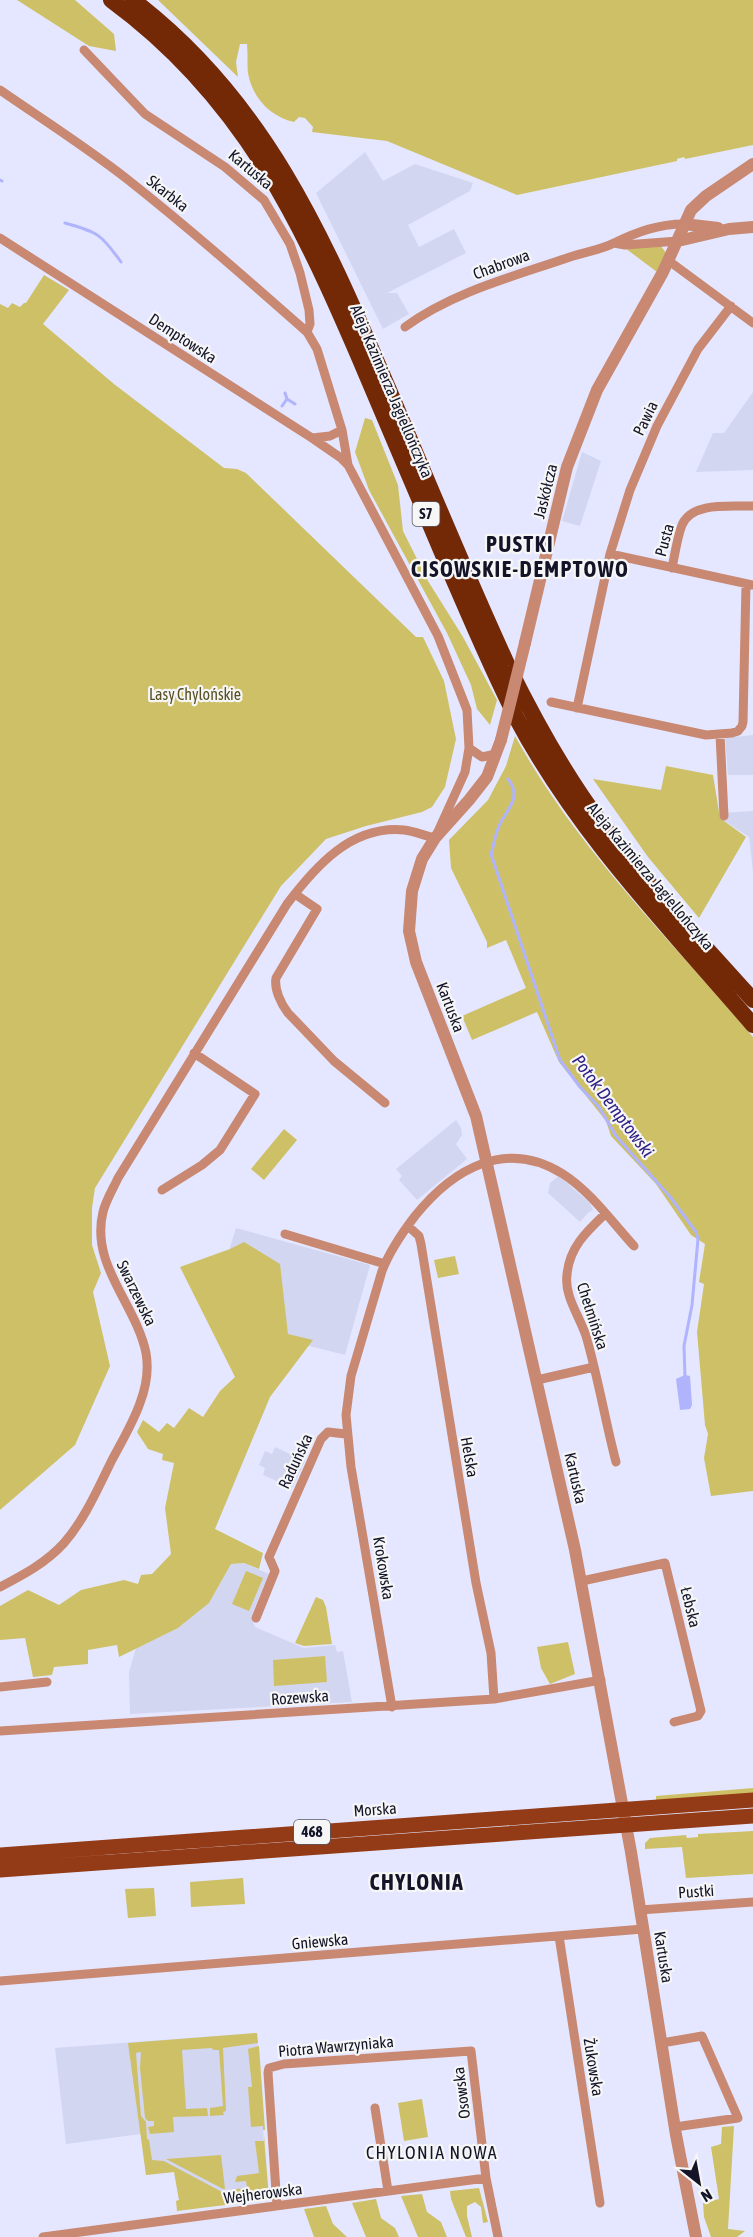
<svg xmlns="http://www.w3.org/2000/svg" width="753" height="2237" font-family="'Asap Condensed',sans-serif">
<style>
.built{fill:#d3d6f1}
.green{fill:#cec066}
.water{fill:#afb4fd}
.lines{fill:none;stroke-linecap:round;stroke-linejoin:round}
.stream{stroke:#afb4fd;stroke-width:3}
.minor{stroke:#c88872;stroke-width:9}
.tertiary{stroke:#c88872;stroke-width:12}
.primary{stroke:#933a16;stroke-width:15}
.motorway{stroke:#732806;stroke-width:16}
.tertiary-bridge{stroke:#c88872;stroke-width:12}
.labels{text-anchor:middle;stroke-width:4.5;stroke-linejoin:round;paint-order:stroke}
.shield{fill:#f6f6f6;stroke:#575866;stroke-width:1.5}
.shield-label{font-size:15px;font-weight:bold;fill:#131428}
.street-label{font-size:16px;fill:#131428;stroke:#f6f6f6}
.park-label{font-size:16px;fill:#575024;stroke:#f6f6f6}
.water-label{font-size:18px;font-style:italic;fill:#302187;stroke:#f6f6f6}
.neighbourhood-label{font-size:18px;letter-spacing:1.5px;fill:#131428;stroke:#f6f6f6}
.district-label{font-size:22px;font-weight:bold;letter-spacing:1.5px;fill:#131428;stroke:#f6f6f6}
</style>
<rect width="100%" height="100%" fill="#e4e7ff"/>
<path class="built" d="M 365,152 L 383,181 L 415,164 L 473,183 L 470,191 L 408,225 L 419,247 L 454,229 L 466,253 L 387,293 L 397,293 L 409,314 L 383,329 L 316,193 Z
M 753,392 L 753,470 L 696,472 L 713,433 L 724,433 Z
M 582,452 L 601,461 L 580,526 L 562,521 Z
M 753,735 L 753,775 L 728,775 L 725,738 Z
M 753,811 L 753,872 L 749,837 L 720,818 L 719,813 Z
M 456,1120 L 461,1128 L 462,1135 L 456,1144 L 467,1159 L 417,1200 L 399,1180 L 402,1176 L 396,1169 Z
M 559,1176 L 590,1203 L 593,1210 L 588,1213 L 580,1222 L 548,1193 L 550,1183 Z
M 236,1228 L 370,1265 L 345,1355 L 207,1320 Z
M 275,1447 L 305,1461 L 292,1488 L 263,1475 L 265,1468 L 259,1465 L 265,1451 L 272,1454 Z
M 244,1563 L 269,1574 L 251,1617 L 255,1627 L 304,1648 L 335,1645 L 337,1652 L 343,1651 L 352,1702 L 130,1714 L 129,1672 L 136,1648 L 178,1628 L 209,1603 L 231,1564 Z
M 257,2033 L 267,2192 L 180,2205 L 174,2172 L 146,2175 L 141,2134 L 66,2144 L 55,2048 Z"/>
<path class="green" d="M 17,0 L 75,0 L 114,34 L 116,51 L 89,46 Z
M 158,0 L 753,0 L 753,145 L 685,159 L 684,157 L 677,159 L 677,161 L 517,195 L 387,141 L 312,132 L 313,127 L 305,118 L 299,117 L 294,122 C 270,117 252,97 248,73 C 247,64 248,54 247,44 L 240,44 L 236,62 L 238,77 Z
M 661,246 L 666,253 L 657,272 L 625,248 Z
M 44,275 L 69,290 L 43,324 L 114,384 L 224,468 L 237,469 L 246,473 L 416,637 L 423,637 L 444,681 L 456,739 L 445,787 L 432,807 L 422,812 L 366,826 L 326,839 L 281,886 L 95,1188 L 92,1208 L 92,1245 L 101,1273 L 93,1292 L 110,1366 L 75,1445 L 0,1510 L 0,304 L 8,308 L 12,303 L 20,307 L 24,303 L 26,303 Z
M 365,418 L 372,420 L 398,485 L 403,531 L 428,581 L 463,637 L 497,700 L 490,725 L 477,709 L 471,685 L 447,633 L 369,490 L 355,452 Z
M 515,736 C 577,849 670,939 753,1037 L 753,1491 L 711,1496 L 704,1458 L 708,1434 L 705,1425 L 697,1332 L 704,1284 L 699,1282 L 705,1244 L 691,1235 L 656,1184 L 611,1136 L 606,1121 L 559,1062 L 537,1012 L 472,1040 L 462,1016 L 526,988 L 506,940 L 487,948 L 487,942 L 451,868 L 449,840 L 488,800 L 506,766 Z
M 666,766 L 713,775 L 720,818 L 746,837 L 699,918 L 648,857 L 593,779 L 661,790 Z
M 284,1129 L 297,1140 L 264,1180 L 251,1169 Z
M 244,1242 L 280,1264 L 288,1334 L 313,1340 L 270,1397 L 215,1529 L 263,1553 L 259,1569 L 244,1563 L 231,1564 L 209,1603 L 178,1628 L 119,1657 L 117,1645 L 88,1650 L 88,1664 L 54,1667 L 52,1675 L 33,1677 L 25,1638 L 0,1640 L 0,1606 L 28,1590 L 59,1605 L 81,1590 L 124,1580 L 138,1584 L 141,1575 L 152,1574 L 171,1554 L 165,1508 L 174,1463 L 162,1460 L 163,1454 L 148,1449 L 137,1432 L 143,1420 L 159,1432 L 167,1423 L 174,1428 L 189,1408 L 203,1417 L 220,1391 L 235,1377 L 180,1267 L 230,1249 Z
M 455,1256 L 459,1274 L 438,1278 L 434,1260 Z
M 246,1571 L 263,1578 L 249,1611 L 232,1604 Z
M 316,1597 L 323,1600 L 326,1607 L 332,1644 L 304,1646 L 295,1643 Z
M 568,1642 L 575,1674 L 550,1684 L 541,1668 L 537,1647 Z
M 325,1656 L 327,1682 L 274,1686 L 273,1660 Z
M 753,1788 L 753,1794 L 656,1802 L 656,1796 Z
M 753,1831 L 753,1874 L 686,1878 L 682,1847 L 645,1849 L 645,1843 L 650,1838 L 686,1835 L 687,1838 L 698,1837 L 698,1834 Z
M 243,1878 L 245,1904 L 191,1907 L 190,1882 Z
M 154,1888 L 156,1916 L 128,1918 L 125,1889 Z
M 257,2033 L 258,2043 L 223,2048 L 226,2111 L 223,2112 L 224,2115 L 210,2116 L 210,2108 L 223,2106 L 219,2050 L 213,2050 L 212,2048 L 182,2050 L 186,2109 L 207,2108 L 208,2116 L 173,2117 L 174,2132 L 150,2134 L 148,2127 L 154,2126 L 154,2121 L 148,2121 L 145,2118 L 140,2068 L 141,2052 L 136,2053 L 141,2116 L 146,2122 L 147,2139 L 149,2140 L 152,2160 L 164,2161 L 222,2192 L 225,2192 L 226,2198 L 228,2198 L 225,2205 L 177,2211 L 176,2201 L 179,2200 L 174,2172 L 146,2175 L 128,2043 Z
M 259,2046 L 265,2130 L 263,2130 L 263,2126 L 251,2127 L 248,2087 L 252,2087 L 248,2049 Z
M 422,2099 L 428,2137 L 404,2141 L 398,2103 Z
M 734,2126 L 728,2229 L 745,2231 L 737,2237 L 711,2237 L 704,2217 L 703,2203 L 719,2199 L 711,2147 L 721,2144 L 722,2127 Z
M 264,2136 L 269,2198 L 238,2203 L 235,2200 L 236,2189 L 247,2188 L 246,2181 L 235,2182 L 237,2176 L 259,2173 L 255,2141 L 264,2141 Z
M 221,2155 L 225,2189 L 223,2189 L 166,2159 Z
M 479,2188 L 488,2222 L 483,2223 L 481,2207 L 475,2202 L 467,2206 L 467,2216 L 472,2237 L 466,2237 L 451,2199 L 450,2191 Z
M 422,2194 L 427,2212 L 441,2222 L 447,2237 L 418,2237 L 401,2196 Z
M 376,2199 L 381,2218 L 395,2228 L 399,2237 L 366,2237 L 352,2203 Z
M 326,2206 L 333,2224 L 347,2237 L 314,2237 L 304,2209 Z"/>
<path class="water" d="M 685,1375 L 690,1376 L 692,1405 L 690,1409 L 680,1410 L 676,1379 Z"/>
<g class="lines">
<path class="stream" d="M 0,180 L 2,181
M 65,223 C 98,232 101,234 121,262
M 285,393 L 287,399 L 295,404
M 282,406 L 287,399
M 508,779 C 523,798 506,810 499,826 C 495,835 494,845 491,854 L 560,1060 L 580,1087 L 599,1107 L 616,1136 L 671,1198 L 696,1232 L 698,1239 L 692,1305 L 684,1346 L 685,1378"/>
<path class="minor" d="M 84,50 L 145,114 L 225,167 L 264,200 L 290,244 L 300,273 L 309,310 L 310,324 L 307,332
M 0,90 C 42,119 86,147 127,179 C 189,228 248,280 307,332 L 317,349 L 342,430 L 348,465 L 438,636 L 467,710 L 469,748 L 465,772 L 435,838 C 425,836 414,831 404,830 C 351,825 315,867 287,904 L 118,1178 C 113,1189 106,1200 103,1212 C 90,1265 136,1304 146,1353 C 149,1370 146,1387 140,1403 C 133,1423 122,1441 112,1460 C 98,1488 85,1519 64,1543 C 46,1563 23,1575 0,1587
M 0,238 L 312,438 L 341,458 L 348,465
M 614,243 L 625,245 L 678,241
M 669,261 L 753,323
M 405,327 C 452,292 515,276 570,257 C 584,252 601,250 614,243 C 637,232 658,224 684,224
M 312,438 L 330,436 L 342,430
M 610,554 L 753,585
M 672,568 C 675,554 677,538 682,525 C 692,501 732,507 753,506
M 551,702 L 706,735 L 732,733 L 738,731 L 742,726 L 743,722 L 746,584
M 577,708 L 610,554 L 630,490 L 657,426 L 698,349 L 731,306
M 720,735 L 724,816
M 469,748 L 482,757 L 496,754
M 295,894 L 317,909 L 276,978 C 274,989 281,1004 288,1013 L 334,1061 L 385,1103
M 162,1190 L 202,1165 L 220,1150 L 255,1094 L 194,1053
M 605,1214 C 586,1232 569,1248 567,1275 C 564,1296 580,1317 586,1336 C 598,1377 605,1420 616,1462
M 408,1226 L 419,1236 L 421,1244 L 476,1583 L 491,1653 L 494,1699
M 285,1234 L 385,1264
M 537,1380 L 594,1367
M 582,1581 L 665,1563 L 701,1711 L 698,1716 L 674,1722
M 256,1618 L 275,1571 L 269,1557 L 321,1439 L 328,1432 L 346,1434
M 0,1687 L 47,1682
M 392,1707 L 351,1467 L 346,1415 L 351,1376 L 382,1271 C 390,1250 402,1233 415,1216 C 453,1169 505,1138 563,1174 C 591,1192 612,1222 634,1246
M 0,1731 L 494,1699 L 601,1680
M 640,1910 L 753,1902
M 559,1936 L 600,2203
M 0,1981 L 643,1929
M 662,2043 L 702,2036 L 738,2118 L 675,2127
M 375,2108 L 388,2191
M 277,2206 L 268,2073 L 269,2068 L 284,2064 L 471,2051 L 486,2178 L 498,2237
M 43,2237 L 486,2178"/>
<path class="tertiary" d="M 684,224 L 718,228
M 678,241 L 729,229 L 753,227
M 525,643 L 567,467 L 597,390 L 663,272 L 691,210 L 706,196 L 753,164
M 501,740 L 487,777 L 469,800 L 435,838 L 422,859 L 412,891 L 409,931 L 416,962 L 476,1116 L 575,1550 L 631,1852 L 676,2135 L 696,2237"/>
<path class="primary" d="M 0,1855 L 753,1800
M 0,1870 L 753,1816"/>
<path class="motorway" d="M 111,0 C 246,99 303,226 367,376 C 393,438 420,500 446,562 C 469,615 491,668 517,719 C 578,834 669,927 753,1025
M 133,0 C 267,102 325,241 389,390 C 428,482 466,575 508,666 C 535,721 564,774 601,823 C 647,885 701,942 753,1000"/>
<path class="tertiary-bridge" d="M 501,740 L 525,643"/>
</g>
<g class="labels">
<g class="shield">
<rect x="412.5" y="502" width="27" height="24" rx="4.5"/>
<rect x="294" y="1820" width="36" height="24" rx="4.5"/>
</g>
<g class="shield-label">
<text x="426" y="519">S7</text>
<text x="312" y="1837">468</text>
</g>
<g class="street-label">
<text transform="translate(251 169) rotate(40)" y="6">Kartuska</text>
<text transform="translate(168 193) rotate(38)" y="6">Skarbka</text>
<text transform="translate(501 264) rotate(-20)" y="6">Chabrowa</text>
<text transform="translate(183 338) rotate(33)" y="6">Demptowska</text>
<text transform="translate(392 391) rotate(67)" y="6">Aleja Kazimierza Jagiellończyka</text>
<text transform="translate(645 418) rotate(-64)" y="6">Pawia</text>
<text transform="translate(545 491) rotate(-76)" y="6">Jaskółcza</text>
<text transform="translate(664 540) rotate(-75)" y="6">Pusta</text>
<text transform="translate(651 876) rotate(50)" y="6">Aleja Kazimierza Jagiellończyka</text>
<text transform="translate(451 1007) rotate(69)" y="6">Kartuska</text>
<text transform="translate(137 1293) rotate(64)" y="6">Swarzewska</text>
<text transform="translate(593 1316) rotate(72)" y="6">Chełmińska</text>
<text transform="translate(470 1457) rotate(80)" y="6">Helska</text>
<text transform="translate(295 1461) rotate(-65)" y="6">Raduńska</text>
<text transform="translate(576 1478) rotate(77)" y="6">Kartuska</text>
<text transform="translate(384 1568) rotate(81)" y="6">Krokowska</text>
<text transform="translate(691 1607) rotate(76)" y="6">Łebska</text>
<text transform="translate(300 1697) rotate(-4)" y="6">Rozewska</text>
<text transform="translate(375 1809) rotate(-4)" y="6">Morska</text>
<text transform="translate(696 1891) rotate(-4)" y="6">Pustki</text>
<text transform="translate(320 1941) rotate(-5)" y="6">Gniewska</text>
<text transform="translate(664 1957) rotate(81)" y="6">Kartuska</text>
<text transform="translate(336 2046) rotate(-5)" y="6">Piotra Wawrzyniaka</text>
<text transform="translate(594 2067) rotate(81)" y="6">Żukowska</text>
<text transform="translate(461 2093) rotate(-97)" y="6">Osowska</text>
<text transform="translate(263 2193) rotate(-7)" y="6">Wejherowska</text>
</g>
<g class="park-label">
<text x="195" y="700">Lasy Chylońskie</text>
</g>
<g class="water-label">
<text transform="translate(613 1106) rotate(53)" y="6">Potok Demptowski</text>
</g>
<g class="neighbourhood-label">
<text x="432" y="2159">CHYLONIA NOWA</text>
</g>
<g class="district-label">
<text x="520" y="552">PUSTKI<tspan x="520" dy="25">CISOWSKIE-DEMPTOWO</tspan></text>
<text x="417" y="1890">CHYLONIA</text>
</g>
</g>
<g transform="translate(699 2183) rotate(149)" stroke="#f6f6f6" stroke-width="4.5" paint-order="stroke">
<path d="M0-4.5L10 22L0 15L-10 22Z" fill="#131428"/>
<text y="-9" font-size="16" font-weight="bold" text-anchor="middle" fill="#131428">N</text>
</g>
</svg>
